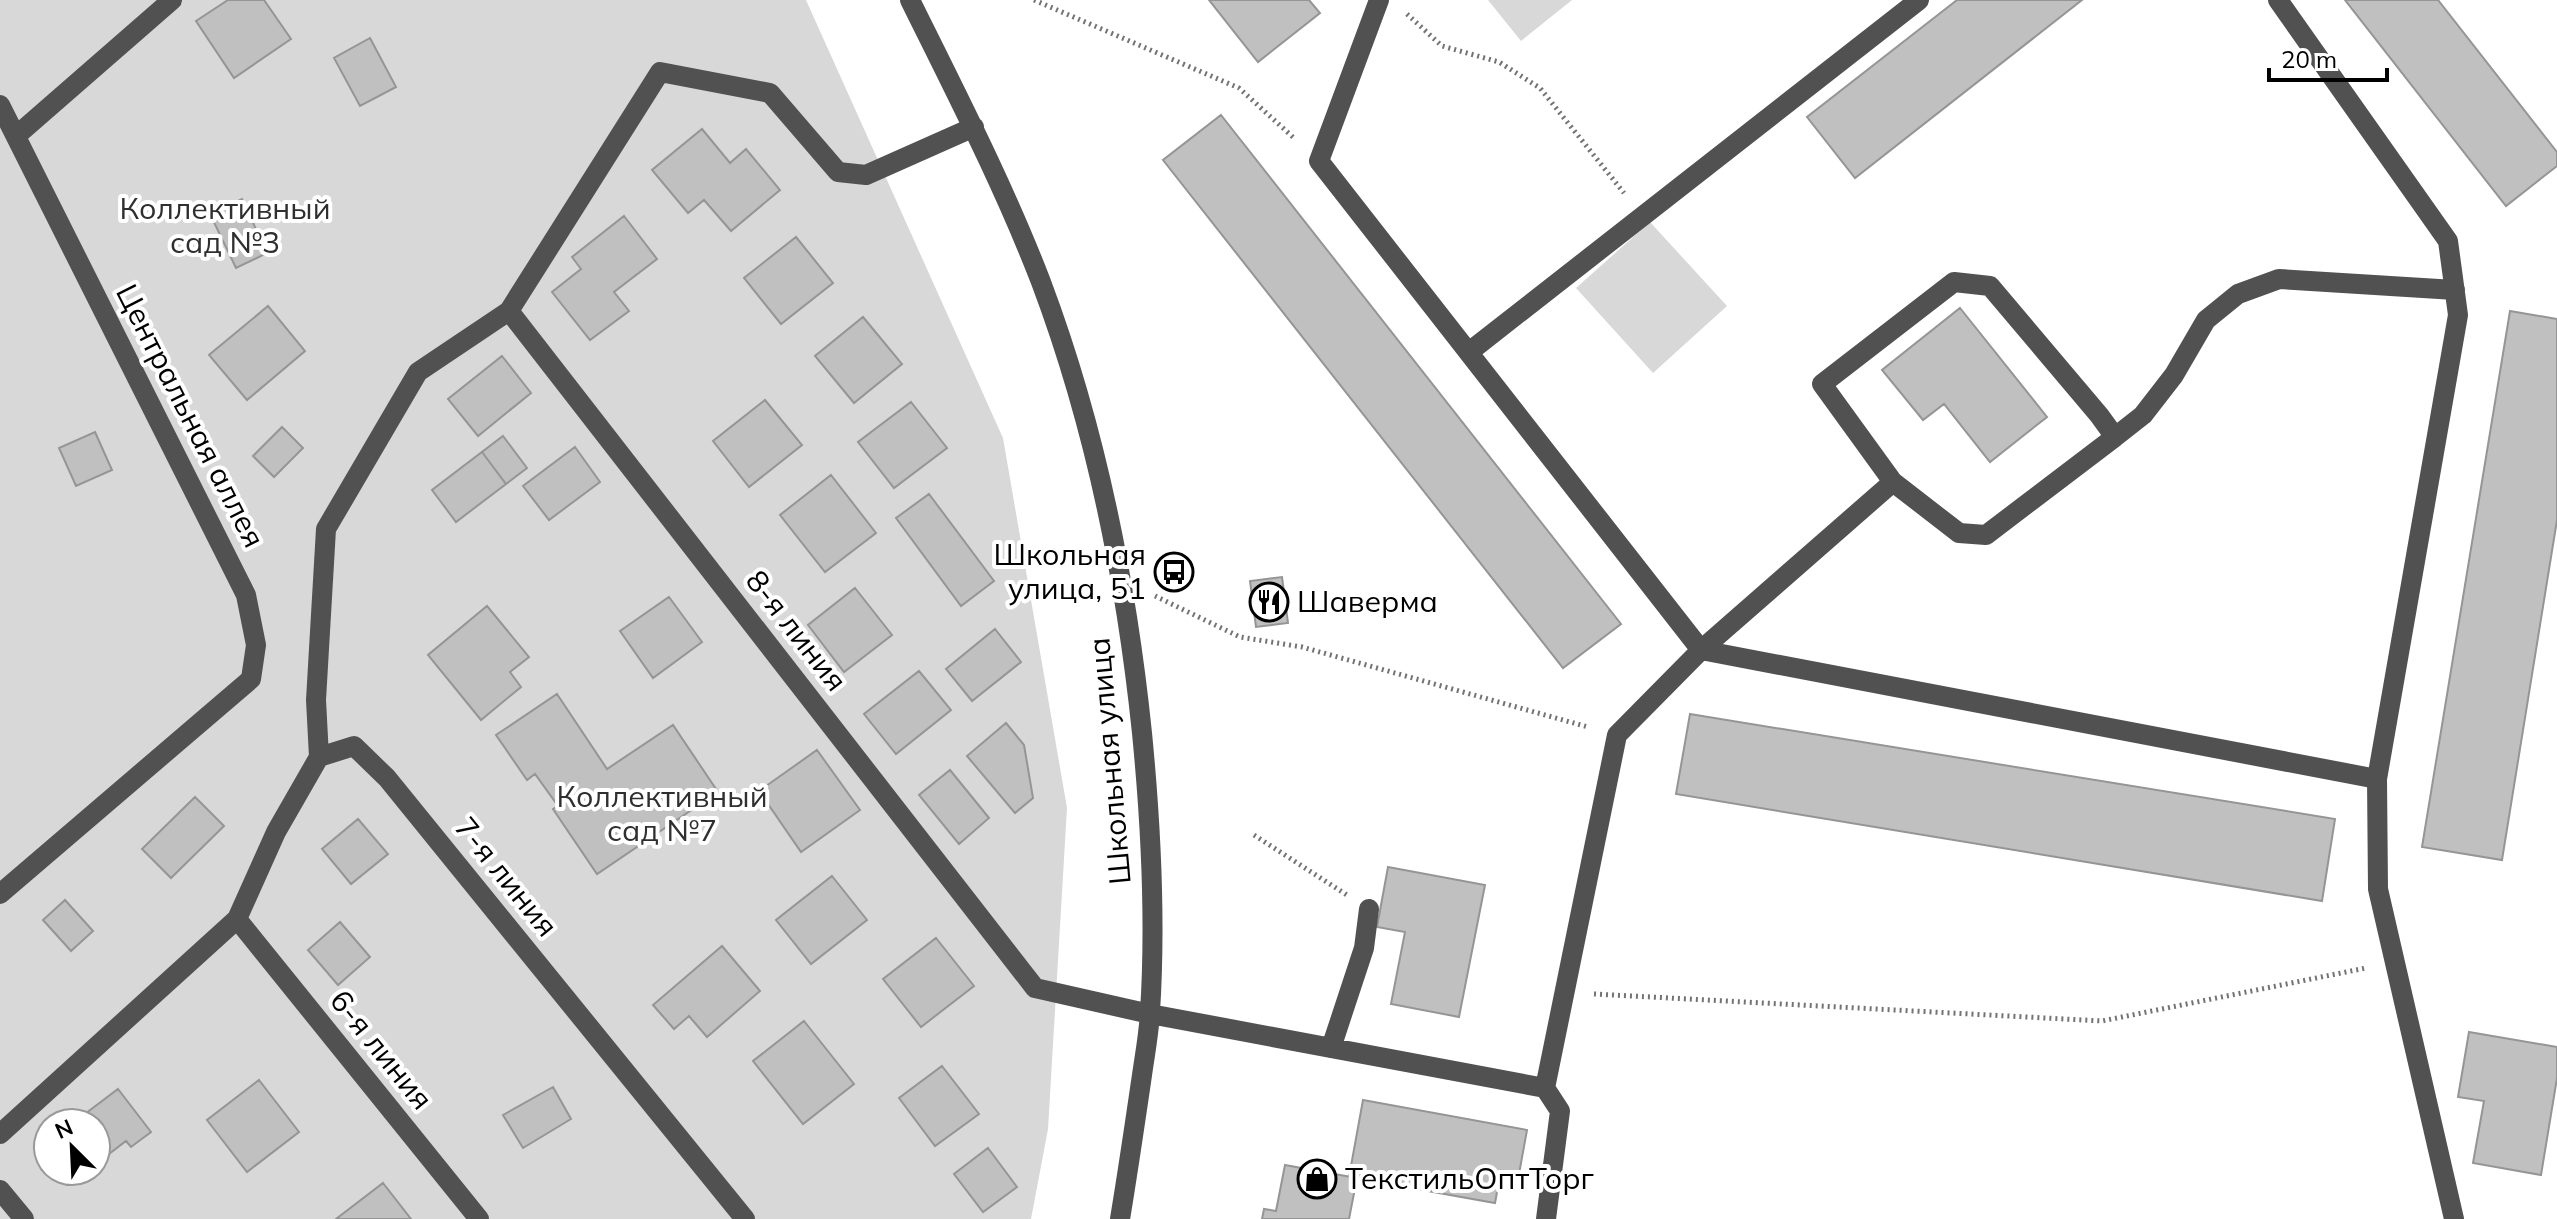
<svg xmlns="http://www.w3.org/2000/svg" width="2557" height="1219" font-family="Mulish,sans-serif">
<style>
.green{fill:#d8d8d8;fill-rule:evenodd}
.building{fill:#c0c0c0;stroke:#959595;stroke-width:2}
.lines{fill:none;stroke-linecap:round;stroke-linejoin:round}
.path{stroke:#737373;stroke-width:5;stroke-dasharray:2 4;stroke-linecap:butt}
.minor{stroke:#515151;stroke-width:20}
.labels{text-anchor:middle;stroke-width:8;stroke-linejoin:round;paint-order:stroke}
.park-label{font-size:30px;fill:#2f2f2f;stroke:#fff}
.street-label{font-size:30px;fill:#000;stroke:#fff}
.poi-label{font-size:30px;fill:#000;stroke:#fff;text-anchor:start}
</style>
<rect width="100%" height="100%" fill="#fff"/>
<path class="green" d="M 0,0 L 806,0 L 1003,438 L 1067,808 L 1048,1129 L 1031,1219 L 0,1219 ZM 48,1123 L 96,1123 L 96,1171 L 48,1171 Z
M 1488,0 L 1572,0 L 1521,41 Z
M 1650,222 L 1727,306 L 1653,373 L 1576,288 Z"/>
<path class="building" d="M 228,0 L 264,0 L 291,39 L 234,78 L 196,21 Z
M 1209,0 L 1309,0 L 1320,13 L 1258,62 Z
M 1957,0 L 2082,0 L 1855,178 L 1807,117 Z
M 2345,0 L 2438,0 L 2557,152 L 2557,166 L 2506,206 Z
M 370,38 L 396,87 L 360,106 L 334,58 Z
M 1221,115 L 1621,624 L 1563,668 L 1163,160 Z
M 702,129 L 730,163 L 746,149 L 780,190 L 731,231 L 704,200 L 688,213 L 652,170 Z
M 242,199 L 267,253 L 236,268 L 210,214 Z
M 624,216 L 657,259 L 614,292 L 629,311 L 590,340 L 552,292 L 581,269 L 572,257 Z
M 796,237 L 833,283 L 781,324 L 744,278 Z
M 268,306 L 305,351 L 247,400 L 209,355 Z
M 1960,308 L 2047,417 L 1990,462 L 1944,404 L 1923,420 L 1882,370 Z
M 2510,311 L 2557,319 L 2557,520 L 2502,860 L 2422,847 Z
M 863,317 L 902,364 L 854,403 L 815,356 Z
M 502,356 L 531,393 L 478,436 L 448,399 Z
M 765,400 L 802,445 L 749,487 L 713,441 Z
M 911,402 L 947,448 L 894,488 L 858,442 Z
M 282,427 L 303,448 L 274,477 L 253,456 Z
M 95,432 L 112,470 L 76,486 L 59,448 Z
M 503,436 L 527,468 L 506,484 L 482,452 Z
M 575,447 L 600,482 L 549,520 L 523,486 Z
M 482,452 L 506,484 L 456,522 L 432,490 Z
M 831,475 L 876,533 L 825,572 L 780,515 Z
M 929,494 L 994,581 L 961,606 L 896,518 Z
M 1282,577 L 1288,623 L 1256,627 L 1250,581 Z
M 855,588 L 892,635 L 844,672 L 808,625 Z
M 669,597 L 702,642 L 653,678 L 620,631 Z
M 487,606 L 529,657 L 510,672 L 521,687 L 481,720 L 428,655 Z
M 995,629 L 1021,662 L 972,701 L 946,669 Z
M 919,671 L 951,710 L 896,754 L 864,714 Z
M 557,694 L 607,769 L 673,725 L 718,792 L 597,874 L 553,809 L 558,806 L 535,774 L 527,780 L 496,735 Z
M 1690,714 L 2335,819 L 2322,901 L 1676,794 Z
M 1006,723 L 1024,745 L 1033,798 L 1015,813 L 967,756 Z
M 817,750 L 860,810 L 801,852 L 759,791 Z
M 950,770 L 989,818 L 959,844 L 919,795 Z
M 195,797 L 224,826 L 171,878 L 142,849 Z
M 358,819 L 388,854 L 351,884 L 322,849 Z
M 1388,867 L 1485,885 L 1459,1017 L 1391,1004 L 1405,932 L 1377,927 Z
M 832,876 L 867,920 L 811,964 L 776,920 Z
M 65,900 L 93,931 L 71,951 L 43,920 Z
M 340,922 L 370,957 L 338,985 L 308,950 Z
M 936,938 L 974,986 L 921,1027 L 883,979 Z
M 722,946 L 760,991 L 707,1037 L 689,1016 L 674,1029 L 653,1005 Z
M 804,1021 L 854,1084 L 803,1124 L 753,1061 Z
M 2469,1032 L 2557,1047 L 2557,1078 L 2541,1175 L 2473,1163 L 2484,1101 L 2458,1097 Z
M 942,1066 L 979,1114 L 935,1146 L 899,1098 Z
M 259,1080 L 299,1132 L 247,1172 L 207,1120 Z
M 553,1087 L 571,1119 L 523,1148 L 503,1115 Z
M 118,1089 L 151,1132 L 131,1147 L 126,1141 L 96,1164 L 96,1123 L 73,1123 Z
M 1363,1100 L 1527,1130 L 1519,1174 L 1501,1171 L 1495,1203 L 1349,1177 Z
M 988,1148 L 1017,1187 L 983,1212 L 954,1174 Z
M 1285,1165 L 1357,1178 L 1349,1219 L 1262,1219 L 1264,1209 L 1276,1211 Z
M 383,1183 L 411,1219 L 336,1219 Z"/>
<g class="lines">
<path class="path" d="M 1034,0 L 1239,88 L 1295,139
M 1407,14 L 1442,46 L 1499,62 L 1540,88 L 1624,193
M 1155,596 L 1240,637 L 1302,647 L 1588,727
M 1254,835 L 1347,895
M 1594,994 L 2102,1021 L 2366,968"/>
<path class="minor" d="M 910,0 C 956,93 1004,186 1041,282 C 1096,428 1126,578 1142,733 C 1151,825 1156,919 1150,1012 C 1149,1033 1145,1054 1142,1075 C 1135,1123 1128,1171 1120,1219
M 1379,0 L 1319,161 L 1701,650 L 1893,482 L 1822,384 L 1954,282 L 1990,286 L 2099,415 L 2115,437 L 1986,535 L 1959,533 L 1893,482
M 0,105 L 246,595 L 256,645 L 251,679 L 0,894
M 16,136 L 172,0
M 509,311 L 1035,988 L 1150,1014 L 1545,1088 L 1617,735 L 1701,650 L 2377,779 L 2458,315 L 2448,241 L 2278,0
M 1469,352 L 1919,0
M 2115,437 L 2143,415 L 2174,375 L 2206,320 L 2238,294 L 2279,279 L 2455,290
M 319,757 L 316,700 L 326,529 L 418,372 L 509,311 L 660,72 L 770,93 L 838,172 L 866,175 L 974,127
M 2377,779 L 2378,889 L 2454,1219
M 237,919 L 479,1219
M 1331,1048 L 1364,948 L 1369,909
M 1545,1088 L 1560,1111 L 1546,1219
M 0,1134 L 237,919 L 276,832 L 319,757 L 354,746 L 387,778 L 745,1219
M 0,1190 L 24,1219"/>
</g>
<defs>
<g id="bus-ring" transform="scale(2)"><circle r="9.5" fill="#fff" stroke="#000" stroke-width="1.5"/><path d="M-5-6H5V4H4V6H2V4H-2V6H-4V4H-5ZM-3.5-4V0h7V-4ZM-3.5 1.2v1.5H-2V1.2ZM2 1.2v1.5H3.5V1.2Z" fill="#000"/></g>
<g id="restaurant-ring" transform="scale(2)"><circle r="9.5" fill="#fff" stroke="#000" stroke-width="1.5"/><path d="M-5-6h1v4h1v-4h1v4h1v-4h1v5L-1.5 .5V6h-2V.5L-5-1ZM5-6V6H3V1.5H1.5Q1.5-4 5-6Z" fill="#000"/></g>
<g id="shop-ring" transform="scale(2)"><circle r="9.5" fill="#fff" stroke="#000" stroke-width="1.5"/><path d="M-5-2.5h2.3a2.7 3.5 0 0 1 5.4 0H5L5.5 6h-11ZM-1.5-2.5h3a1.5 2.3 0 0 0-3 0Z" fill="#000"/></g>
</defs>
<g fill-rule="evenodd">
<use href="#bus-ring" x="1174" y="572"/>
<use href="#restaurant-ring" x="1269" y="602"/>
<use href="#shop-ring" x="1317" y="1179"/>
</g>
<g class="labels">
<g class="park-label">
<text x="225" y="219">Коллективный<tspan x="225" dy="34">сад №3</tspan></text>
<text x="662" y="807">Коллективный<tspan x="662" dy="34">сад №7</tspan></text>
</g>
<g class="street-label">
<text transform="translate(190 416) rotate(63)" y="10">Центральная аллея</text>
<text transform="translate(796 631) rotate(52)" y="10">8-я линия</text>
<text transform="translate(1110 761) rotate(-95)" y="10">Школьная улица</text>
<text transform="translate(506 877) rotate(51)" y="10">7-я линия</text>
<text transform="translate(381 1050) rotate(51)" y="10">6-я линия</text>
</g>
<g class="poi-label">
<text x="1146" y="565" text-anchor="end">Школьная<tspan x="1146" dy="34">улица, 51</tspan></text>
<text x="1297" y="612">Шаверма</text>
<text x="1345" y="1189">ТекстильОптТорг</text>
</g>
</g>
<g transform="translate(72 1147) rotate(336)"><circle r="38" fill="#ffffff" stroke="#999999" stroke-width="2"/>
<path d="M0-6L14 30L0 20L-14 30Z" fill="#000000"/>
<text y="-12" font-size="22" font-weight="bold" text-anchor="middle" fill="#000000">N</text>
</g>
<path d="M2269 68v12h118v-12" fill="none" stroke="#000000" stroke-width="4"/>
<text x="2281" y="68" font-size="24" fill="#000000" stroke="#ffffff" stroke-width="6" paint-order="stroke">20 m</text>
</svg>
